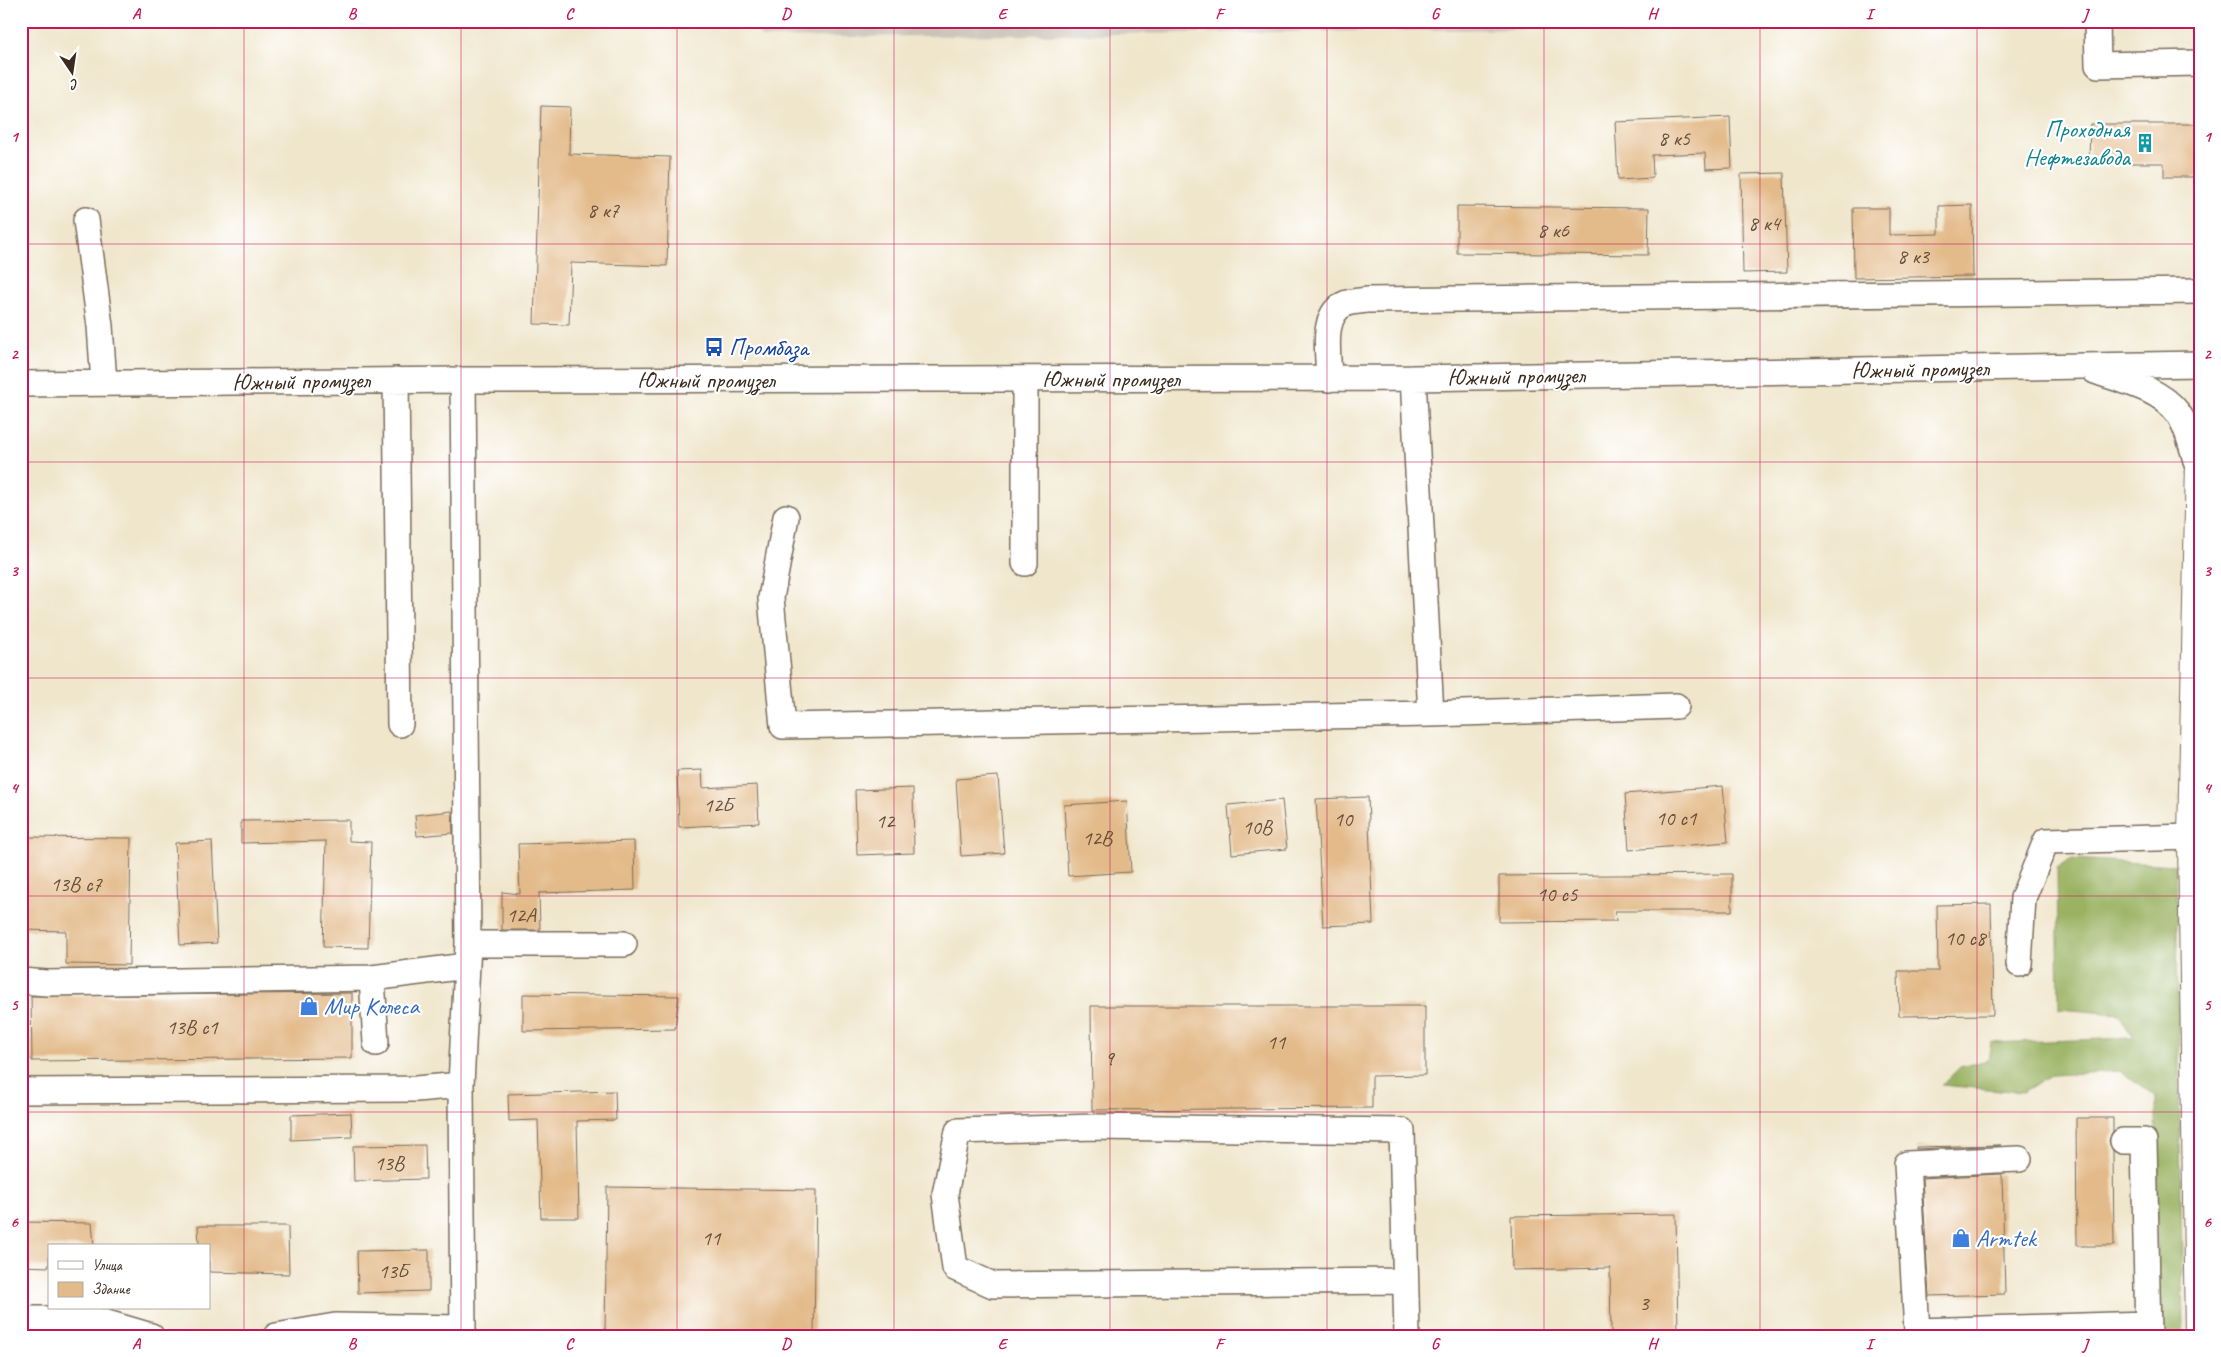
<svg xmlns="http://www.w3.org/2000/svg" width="2221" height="1357" font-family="Caveat,sans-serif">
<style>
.industrial{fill:#c9c3b8}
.forest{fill:#9ab262;stroke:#6a6e40}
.building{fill:#e3ba89}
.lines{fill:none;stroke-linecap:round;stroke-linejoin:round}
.minor-casing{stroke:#7a6c5b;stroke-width:28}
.major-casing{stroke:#7a6c5b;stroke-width:30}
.minor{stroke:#fff;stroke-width:25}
.major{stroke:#fff;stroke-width:28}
.grid{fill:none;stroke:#c2185b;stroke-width:1;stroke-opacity:0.55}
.labels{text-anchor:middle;stroke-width:4.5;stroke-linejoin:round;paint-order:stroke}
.number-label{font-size:21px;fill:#654e39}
.culture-label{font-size:24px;fill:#0d838f;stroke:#fff;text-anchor:end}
.transit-label{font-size:24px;fill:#164399;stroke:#fff;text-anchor:start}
.street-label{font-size:24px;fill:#3b2a1e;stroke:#fff}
.shop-label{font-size:24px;fill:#366cbe;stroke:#fff;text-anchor:start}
.neatline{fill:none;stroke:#c2185b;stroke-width:2}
.grid-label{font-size:16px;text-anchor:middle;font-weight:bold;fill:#c2185b}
</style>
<rect width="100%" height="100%" fill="#fff"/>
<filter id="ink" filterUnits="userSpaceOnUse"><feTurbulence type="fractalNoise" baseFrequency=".02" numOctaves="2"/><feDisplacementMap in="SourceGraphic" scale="10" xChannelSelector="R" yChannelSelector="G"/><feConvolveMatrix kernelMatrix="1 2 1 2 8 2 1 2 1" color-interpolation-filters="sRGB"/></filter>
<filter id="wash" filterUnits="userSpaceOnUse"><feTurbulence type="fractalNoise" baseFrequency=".0096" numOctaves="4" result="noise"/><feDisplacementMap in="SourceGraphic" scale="20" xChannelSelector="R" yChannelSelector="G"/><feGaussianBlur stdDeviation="1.12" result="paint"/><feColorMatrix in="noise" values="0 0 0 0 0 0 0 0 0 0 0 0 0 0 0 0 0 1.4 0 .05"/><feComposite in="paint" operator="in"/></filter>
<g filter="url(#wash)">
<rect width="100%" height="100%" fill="#f0e6cc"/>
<path class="industrial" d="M 749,21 L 1974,21 L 1962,24 L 762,38 Z"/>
<path class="forest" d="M 2071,859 L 2176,865 L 2183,1336 L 2158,1336 L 2156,1098 L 2120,1071 L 2052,1075 L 2022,1092 L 1942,1085 L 1960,1067 L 1988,1060 L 1991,1043 L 2133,1038 L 2119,1014 L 2059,1009 L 2057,867 Z"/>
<g id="blocks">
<path class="building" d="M 541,106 L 570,107 L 569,154 L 670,157 L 667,266 L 571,263 L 569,325 L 534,324 Z
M 1730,117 L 1732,168 L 1706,169 L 1705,153 L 1652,155 L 1653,178 L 1618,180 L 1615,122 Z
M 2090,124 L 2200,124 L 2200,177 L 2164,177 L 2164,163 L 2089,163 Z
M 1784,173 L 1787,272 L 1743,273 L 1741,174 Z
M 1972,205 L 1973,276 L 1854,278 L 1853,208 L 1889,208 L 1889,235 L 1939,234 L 1939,206 Z
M 1457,206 L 1649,208 L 1648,255 L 1457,253 Z
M 702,770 L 703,788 L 757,785 L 759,823 L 679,827 L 677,771 Z
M 998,776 L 1004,853 L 961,856 L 956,779 Z
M 1723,786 L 1728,842 L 1629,850 L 1625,794 Z
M 913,788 L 914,853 L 857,855 L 855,790 Z
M 1368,797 L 1373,924 L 1323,926 L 1316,799 Z
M 1282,800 L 1287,849 L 1232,854 L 1228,805 Z
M 1127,801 L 1131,872 L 1068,876 L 1064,805 Z
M 452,811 L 453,833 L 417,836 L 415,815 Z
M 349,820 L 349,841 L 371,842 L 368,948 L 323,947 L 326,841 L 241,843 L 241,821 Z
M 21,837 L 131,838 L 129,965 L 66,964 L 66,931 L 21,930 Z
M 212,841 L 217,943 L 180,945 L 175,843 Z
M 634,841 L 635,890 L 539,893 L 540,930 L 502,930 L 502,892 L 520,894 L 518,844 Z
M 1732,874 L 1732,911 L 1615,911 L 1616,921 L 1499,922 L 1499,876 Z
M 1991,904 L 1993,1015 L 1899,1016 L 1898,971 L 1938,971 L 1937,905 Z
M 352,993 L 352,1058 L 32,1061 L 31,996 Z
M 523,994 L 679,996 L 675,1029 L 523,1031 Z
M 1091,1006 L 1425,1006 L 1425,1075 L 1372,1076 L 1372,1108 L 1092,1110 Z
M 615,1091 L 616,1120 L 577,1121 L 579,1218 L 541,1218 L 538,1120 L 509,1121 L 508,1094 Z
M 351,1113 L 352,1137 L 291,1140 L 291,1115 Z
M 2076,1118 L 2113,1118 L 2113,1131 L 2109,1141 L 2113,1151 L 2114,1246 L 2077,1246 Z
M 425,1145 L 426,1179 L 354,1181 L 353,1146 Z
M 2001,1145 L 1916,1149 L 1916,1147 Z
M 2002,1174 L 2005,1294 L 1929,1296 L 1922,1178 Z
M 607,1187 L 816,1190 L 814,1336 L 605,1336 Z
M 1676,1214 L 1678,1336 L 1611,1336 L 1610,1268 L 1512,1270 L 1511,1216 Z
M 21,1222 L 92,1223 L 94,1246 L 49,1246 L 49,1267 L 21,1266 Z
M 198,1226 L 288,1226 L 289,1274 L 209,1272 L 209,1246 L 199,1246 Z
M 429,1250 L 429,1291 L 358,1293 L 357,1251 Z"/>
</g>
</g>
<g filter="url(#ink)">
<use href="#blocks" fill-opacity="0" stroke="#7a6c5b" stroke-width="1"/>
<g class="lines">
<g class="minor-casing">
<path id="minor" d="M 2097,21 L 2098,65 L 2200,63
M 86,220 L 100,326 L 104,383
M 2095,371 C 2123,381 2159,388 2178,413 C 2189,429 2193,452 2199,471
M 1413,378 L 1431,714 L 1676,706
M 1329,379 C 1329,356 1319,313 1347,303 C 1354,301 1361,301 1367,300 L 2200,291
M 396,380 L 400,724
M 21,384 L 463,380 L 1413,378 L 2200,364
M 786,517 L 771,598 L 783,726 L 1431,714
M 1025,563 L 1025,379
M 468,944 L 624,944
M 2019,964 L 2023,898 L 2046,841 L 2192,837
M 372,978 L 466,966
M 21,981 L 47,983 L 372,978 L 376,1043
M 21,1091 L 416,1089 L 461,1085
M 2123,1141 L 2144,1141 L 2148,1336
M 2019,1159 L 1907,1164 L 1917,1331 L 2147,1324
M 1405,1281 L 993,1285 L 955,1268 L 945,1194 L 958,1131 L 1095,1127 L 1402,1131 L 1407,1336
M 21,1319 L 93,1319 L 151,1336
M 276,1336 L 335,1326 L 463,1328
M 463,1336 L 461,1085 L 468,944 L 463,380"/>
</g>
<g class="major-casing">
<path id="major" d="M 2199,1336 L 2192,837 L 2200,462"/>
</g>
<use href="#minor" class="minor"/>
<use href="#major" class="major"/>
</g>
</g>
<path class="grid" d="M 244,21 L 244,1336M 461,21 L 461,1336M 677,21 L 677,1336M 894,21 L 894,1336M 1110,21 L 1110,1336M 1327,21 L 1327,1336M 1544,21 L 1544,1336M 1760,21 L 1760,1336M 1977,21 L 1977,1336M 21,244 L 2200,244M 21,462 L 2200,462M 21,678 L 2200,678M 21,896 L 2200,896M 21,1112 L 2200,1112"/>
<defs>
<g id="building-bare" transform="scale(1.5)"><path d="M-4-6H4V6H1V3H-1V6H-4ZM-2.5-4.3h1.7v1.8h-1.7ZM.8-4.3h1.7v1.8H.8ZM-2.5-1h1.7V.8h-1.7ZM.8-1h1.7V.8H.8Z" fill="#0f9aa8" stroke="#fff" stroke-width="2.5" paint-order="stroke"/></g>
<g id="bus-bare" transform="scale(1.5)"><path d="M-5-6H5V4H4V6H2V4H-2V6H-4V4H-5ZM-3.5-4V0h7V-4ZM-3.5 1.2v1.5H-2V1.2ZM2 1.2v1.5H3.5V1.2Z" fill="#1a4fb4" stroke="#fff" stroke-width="2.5" paint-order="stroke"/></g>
<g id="shop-bare" transform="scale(1.5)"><path d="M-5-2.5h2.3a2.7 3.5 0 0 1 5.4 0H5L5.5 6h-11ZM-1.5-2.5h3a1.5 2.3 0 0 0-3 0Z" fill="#3f7fe0" stroke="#fff" stroke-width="2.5" paint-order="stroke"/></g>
</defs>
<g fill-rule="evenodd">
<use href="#building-bare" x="2145" y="143"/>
<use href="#bus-bare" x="714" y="347"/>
<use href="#shop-bare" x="309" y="1006"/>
<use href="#shop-bare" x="1961" y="1238"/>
</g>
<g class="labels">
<g class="number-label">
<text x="1674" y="145">8 к5</text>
<text x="603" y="217">8 к7</text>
<text x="1764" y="230">8 к4</text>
<text x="1553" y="237">8 к6</text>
<text x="1913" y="263">8 к3</text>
<text x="718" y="812">12Б</text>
<text x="1676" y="825">10 с1</text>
<text x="1343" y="826">10</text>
<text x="885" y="828">12</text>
<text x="1257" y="834">10В</text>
<text x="1097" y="845">12В</text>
<text x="76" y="891">13В с7</text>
<text x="1557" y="901">10 с5</text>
<text x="521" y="922">12А</text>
<text x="1965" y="945">10 с8</text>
<text x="192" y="1034">13В с1</text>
<text x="1276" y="1049">11</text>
<text x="1109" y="1065">9</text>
<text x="389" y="1170">13В</text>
<text x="711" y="1245">11</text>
<text x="393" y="1278">13Б</text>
<text x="1644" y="1310">3</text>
</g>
<g class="culture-label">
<text x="2130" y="137">Проходная<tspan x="2130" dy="28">Нефтезавода</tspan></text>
</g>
<g class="transit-label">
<text x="729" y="355">Промбаза</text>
</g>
<g class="street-label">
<text transform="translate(1920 369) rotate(-1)" y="8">Южный промузел</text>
<text transform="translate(1516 376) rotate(-1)" y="8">Южный промузел</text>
<text x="1111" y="387">Южный промузел</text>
<text x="706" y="388">Южный промузел</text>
<text transform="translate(301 381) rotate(-1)" y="8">Южный промузел</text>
</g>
<g class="shop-label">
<text x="324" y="1014">Мир Колеса</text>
<text x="1976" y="1246">Armtek</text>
</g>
</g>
<rect width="2221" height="1357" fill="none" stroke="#fff" stroke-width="55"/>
<rect x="48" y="1244" width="162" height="65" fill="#ffffff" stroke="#b1aaa5"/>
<rect x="58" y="1261" width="25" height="8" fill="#ffffff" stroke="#b1aaa5"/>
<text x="92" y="1270" font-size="15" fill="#3b2a1e">Улица</text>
<rect x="58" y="1282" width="25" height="15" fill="#e3ba89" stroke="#b1aaa5"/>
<text x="92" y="1294" font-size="15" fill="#3b2a1e">Здание</text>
<g transform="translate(72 72) rotate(167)" stroke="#ffffff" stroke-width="4" paint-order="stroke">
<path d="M0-4L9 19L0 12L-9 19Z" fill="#3b2a1e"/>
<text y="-8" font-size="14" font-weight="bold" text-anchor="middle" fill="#3b2a1e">С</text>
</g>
<rect x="28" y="28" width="2166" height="1302" class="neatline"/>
<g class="grid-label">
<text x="136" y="19">A</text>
<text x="352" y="19">B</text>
<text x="569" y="19">C</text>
<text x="786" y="19">D</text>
<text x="1002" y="19">E</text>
<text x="1219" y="19">F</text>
<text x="1435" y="19">G</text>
<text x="1652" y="19">H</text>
<text x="1869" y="19">I</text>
<text x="2085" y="19">J</text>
<text x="14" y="142">1</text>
<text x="2207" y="142">1</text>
<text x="14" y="359">2</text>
<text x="2207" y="359">2</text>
<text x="14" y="576">3</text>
<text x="2207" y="576">3</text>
<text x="14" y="793">4</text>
<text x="2207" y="793">4</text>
<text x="14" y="1010">5</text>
<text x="2207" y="1010">5</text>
<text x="14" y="1227">6</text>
<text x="2207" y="1227">6</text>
<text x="136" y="1349">A</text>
<text x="352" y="1349">B</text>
<text x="569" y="1349">C</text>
<text x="786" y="1349">D</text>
<text x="1002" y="1349">E</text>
<text x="1219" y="1349">F</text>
<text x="1435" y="1349">G</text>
<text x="1652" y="1349">H</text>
<text x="1869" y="1349">I</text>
<text x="2085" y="1349">J</text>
</g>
</svg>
